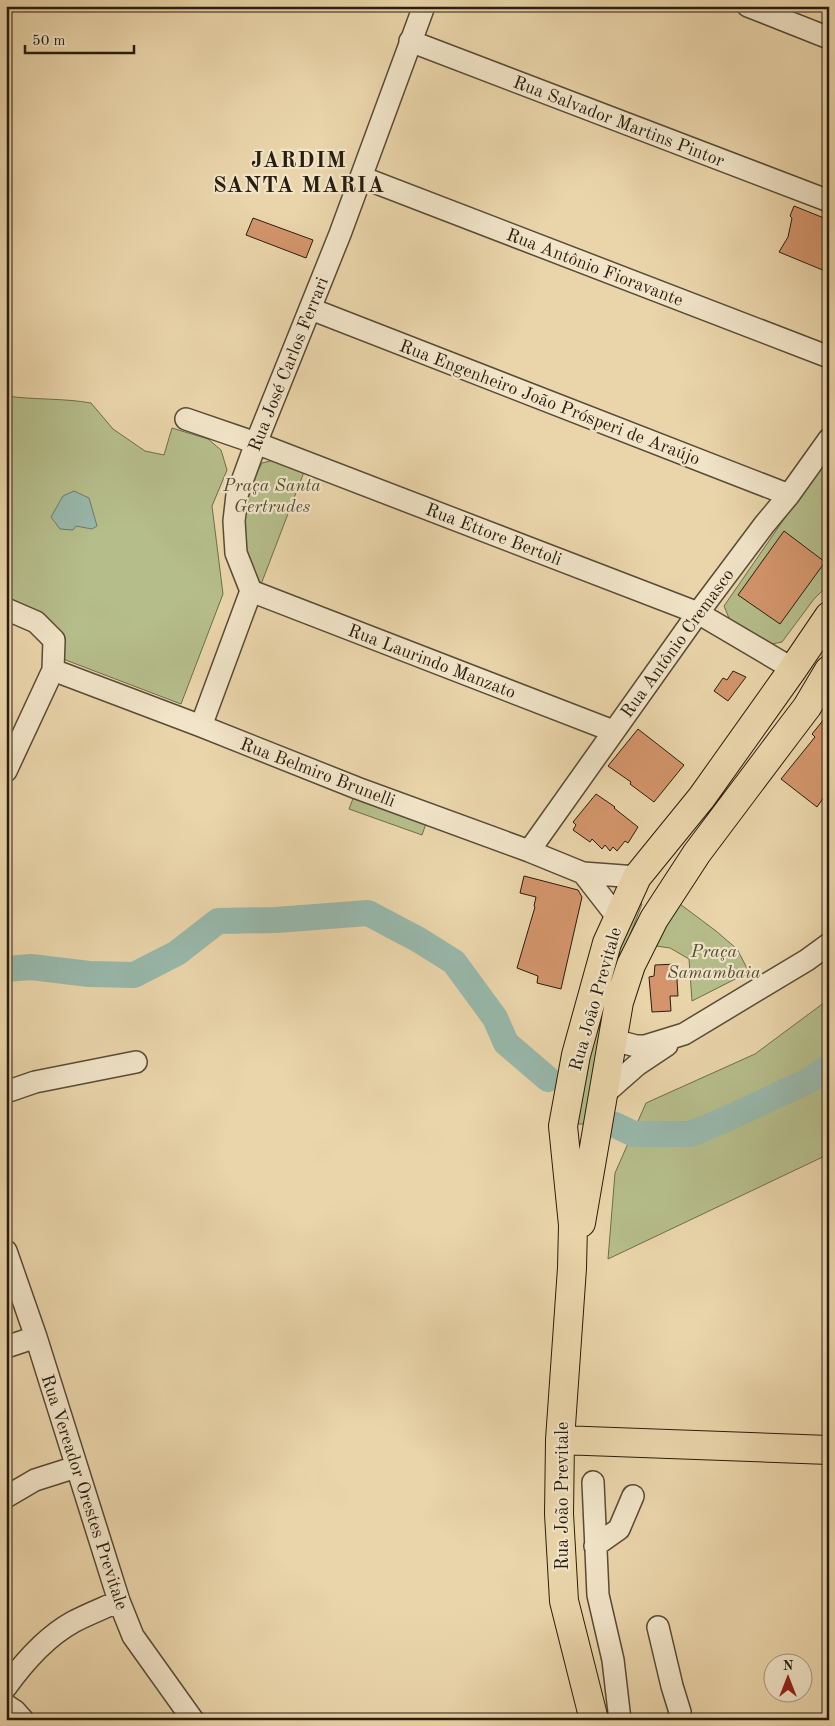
<svg xmlns="http://www.w3.org/2000/svg" width="835" height="1726" font-family="'Old Standard TT',serif">
<style>
.green{fill:#b5bd8a;stroke:#6e6d4c}
.water{fill:#98b8ab;stroke:#6b7a6c}
.lines{fill:none;stroke-linecap:round;stroke-linejoin:round}
.river{stroke:#98b8ab;stroke-width:26}
.building{fill:#d4956c;stroke:#281d0e}
.minor-casing{stroke:#584b35;stroke-width:24}
.major-casing{stroke:#281d0e;stroke-width:30}
.minor{stroke:#f1e4c8;stroke-width:21}
.major{stroke:#ead5aa;stroke-width:28}
.labels{text-anchor:middle;stroke-width:4.5;stroke-linejoin:round;paint-order:stroke}
.street-label{font-size:18px;fill:#281d0e;stroke:#f1e4c8}
.park-label{font-size:18px;font-style:italic;fill:#524d33;stroke:#f1e4c8}
.district-label{font-size:22px;font-weight:bold;letter-spacing:1px;fill:#281d0e;stroke:#f1e4c8}
</style>
<rect width="100%" height="100%" fill="#ead5aa"/>
<filter id="stains"><feTurbulence type="fractalNoise" baseFrequency=".004" numOctaves="4"/><feColorMatrix values="0 0 0 0 .2 0 0 0 0 .09 0 0 0 0 .02 0 0 0 .5 -.17"/></filter>
<radialGradient id="worn" r=".72"><stop offset=".6" stop-color="#630" stop-opacity="0"/><stop offset="1" stop-color="#630" stop-opacity=".3"/></radialGradient>
<path class="green" d="M 6,396 C 35,400 63,398 91,403 L 113,429 L 145,451 L 164,455 L 172,428 L 208,439 L 221,450 L 227,470 L 212,506 L 223,594 L 181,704 L 63,659 L 65,639 L 53,624 L 6,604 Z
M 829,454 L 829,584 L 814,599 L 782,642 L 772,644 L 757,641 L 743,631 L 729,618 L 724,606 Z
M 274,460 L 304,472 L 260,587 L 241,553 L 246,500 L 256,474 L 262,463 Z
M 354,796 L 427,821 L 422,835 L 349,809 Z
M 633,898 L 642,904 L 613,979 L 586,1124 L 571,1124 Z
M 672,898 L 716,931 L 737,949 L 749,972 L 692,1001 L 689,959 L 670,948 L 649,945 Z
M 829,999 L 829,1154 L 608,1259 L 615,1173 L 646,1103 L 755,1054 Z"/>
<path class="water" d="M 74,491 L 89,498 L 97,526 L 92,529 L 76,526 L 73,530 L 60,529 L 51,517 L 63,496 Z"/>
<g class="lines">
<path class="river" d="M 6,969 L 31,967 L 89,974 L 134,975 L 177,953 L 218,921 L 276,920 L 368,913 L 419,940 L 454,962 L 495,1018 L 506,1043 L 548,1079
M 615,1125 L 634,1134 L 691,1134 L 724,1120 L 808,1081 L 829,1067"/>
</g>
<path class="building" d="M 794,206 L 829,220 L 829,261 L 825,271 L 779,252 L 788,237 L 792,218 L 790,216 Z
M 253,218 L 313,240 L 306,258 L 246,235 Z
M 784,531 L 825,562 L 780,624 L 738,595 Z
M 733,671 L 746,677 L 728,701 L 714,691 L 723,678 L 727,680 Z
M 829,713 L 829,790 L 817,807 L 781,779 L 815,737 L 812,734 Z
M 638,729 L 684,765 L 654,802 L 630,784 L 631,782 L 608,766 Z
M 596,794 L 615,807 L 614,808 L 638,827 L 628,843 L 625,841 L 617,851 L 613,847 L 610,851 L 605,845 L 602,849 L 592,839 L 590,842 L 573,830 L 576,825 L 573,822 Z
M 524,876 L 578,890 L 582,897 L 561,989 L 537,983 L 538,976 L 517,968 L 535,907 L 534,906 L 536,897 L 520,893 Z
M 676,964 L 678,996 L 670,996 L 671,1011 L 652,1012 L 649,977 L 654,976 L 655,965 Z"/>
<g class="lines">
<g class="minor-casing">
<path id="minor" d="M 748,6 L 829,38
M 410,41 L 829,201
M 361,177 L 829,357
M 311,309 L 789,495
M 186,419 L 256,443 L 698,613 L 793,669
M 251,591 L 613,731
M 6,609 L 36,622 L 54,640 L 53,670 L 6,771
M 53,670 L 201,726 L 357,788 L 529,851 L 583,873 L 637,877
M 201,726 L 251,591 L 236,553 L 234,521 L 237,495 L 256,443 L 340,234 L 424,6
M 529,851 L 698,613 L 764,525 L 789,495 L 829,439
M 583,873 L 618,918
M 613,1034 L 621,1042 L 636,1046 L 645,1046 L 684,1034 L 807,960 L 829,944
M 6,1092 L 35,1082 L 136,1062
M 604,1094 L 637,1065 L 667,1045
M 6,1251 L 36,1337 L 119,1601 L 133,1636 L 193,1720
M 6,1347 L 36,1337
M 593,1482 L 598,1595 L 613,1660 L 620,1720
M 6,1497 L 35,1480 L 76,1467
M 595,1546 L 619,1529 L 633,1496
M 658,1627 L 672,1686 L 680,1712
M 6,1687 C 24,1662 46,1637 73,1622 C 88,1614 104,1608 119,1601
M 6,1705 L 15,1711 L 23,1720"/>
</g>
<g class="major-casing">
<path id="major" d="M 581,1223 L 619,1002 L 631,965 L 654,919 L 697,853 L 788,732 L 807,707 L 829,670
M 560,1440 L 829,1450
M 594,1720 L 564,1601 L 559,1514 L 560,1440 L 572,1268 L 573,1225 L 563,1126 L 576,1055 L 607,943 L 637,877 L 702,797 L 793,669 L 829,616"/>
</g>
<use href="#minor" class="minor"/>
<use href="#major" class="major"/>
</g>
<g class="labels">
<g class="street-label">
<text transform="translate(619 121) rotate(21)" y="6">Rua Salvador Martins Pintor</text>
<text transform="translate(595 267) rotate(21)" y="6">Rua Antônio Fioravante</text>
<text transform="translate(288 364) rotate(-68)" y="6">Rua José Carlos Ferrari</text>
<text transform="translate(550 402) rotate(21)" y="6">Rua Engenheiro João Prósperi de Araújo</text>
<text transform="translate(494 534) rotate(21)" y="6">Rua Ettore Bertoli</text>
<text transform="translate(677 643) rotate(-54)" y="6">Rua Antônio Cremasco</text>
<text transform="translate(432 661) rotate(21)" y="6">Rua Laurindo Manzato</text>
<text transform="translate(318 772) rotate(21)" y="6">Rua Belmiro Brunelli</text>
<text transform="translate(595 999) rotate(-74)" y="6">Rua João Previtale</text>
<text transform="translate(85 1492) rotate(72)" y="6">Rua Vereador Orestes Previtale</text>
<text transform="translate(562 1496) rotate(-90)" y="6">Rua João Previtale</text>
</g>
<g class="park-label">
<text x="272" y="491">Praça Santa<tspan x="272" dy="21">Gertrudes</tspan></text>
<text x="714" y="957">Praça<tspan x="714" dy="21">Samambaia</tspan></text>
</g>
<g class="district-label">
<text x="299" y="167">JARDIM<tspan x="299" dy="25">SANTA MARIA</tspan></text>
</g>
</g>
<rect width="835" height="1726" fill="none" stroke="#ead5aa" stroke-width="25"/>
<rect x="8" y="8" width="820" height="1711" fill="none" stroke="#281d0e" stroke-width="2.5"/>
<rect x="12" y="12" width="810" height="1701" fill="none" stroke="#281d0e"/>
<g transform="translate(788 1678)"><circle r="24" fill="#f1e4c8" stroke="#a1947e"/>
<path d="M0-4L9 19L0 12L-9 19Z" fill="#8f2418"/>
<text y="-8" font-size="14" font-weight="bold" text-anchor="middle" fill="#281d0e">N</text>
</g>
<path d="M25 45v8h109v-8" fill="none" stroke="#281d0e" stroke-width="2.5"/>
<text x="32" y="45" font-size="15" fill="#281d0e" stroke="#f1e4c8" stroke-width="4" paint-order="stroke">50 m</text>
<rect width="100%" height="100%" filter="url(#stains)"/>
<rect width="100%" height="100%" fill="url(#worn)"/>
</svg>
